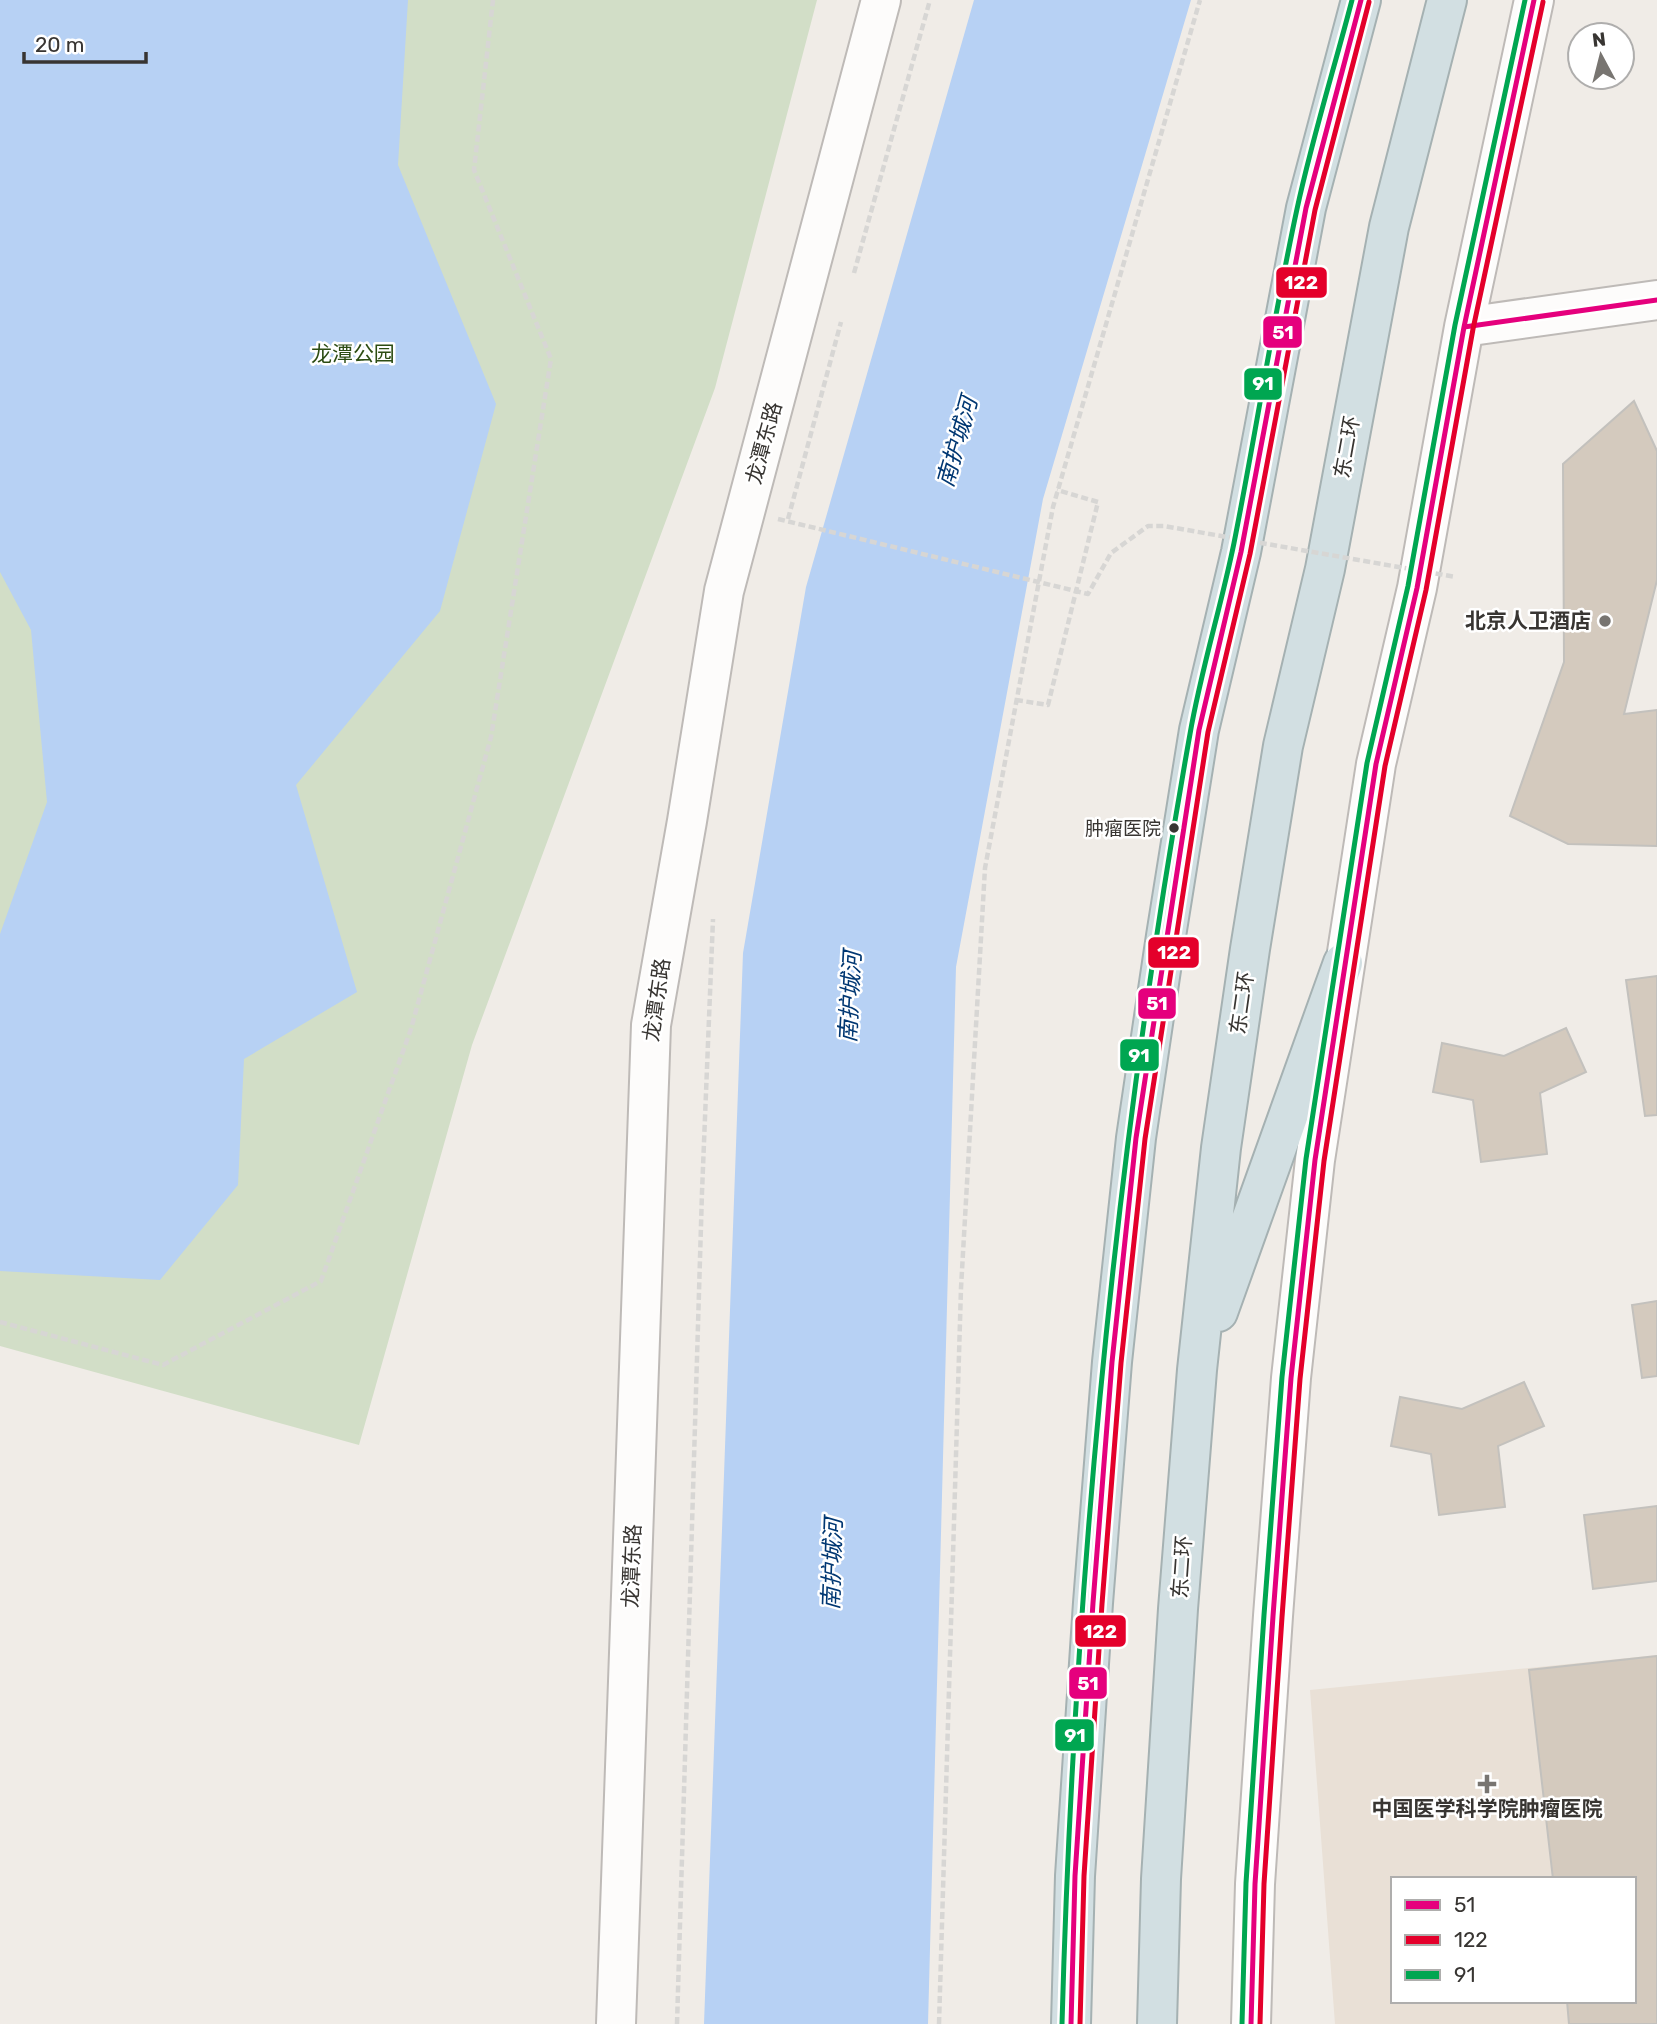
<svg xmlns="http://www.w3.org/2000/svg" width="1657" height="2024" font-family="Rubik,'Noto Sans SC',sans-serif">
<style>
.built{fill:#e9e0d6;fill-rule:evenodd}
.green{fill:#d2dec7}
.water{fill:#b7d1f4}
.building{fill:#d4cabe;stroke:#c3c1bd;stroke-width:2}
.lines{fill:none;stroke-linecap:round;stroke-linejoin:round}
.secondary-casing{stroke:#bebab7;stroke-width:42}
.highway-casing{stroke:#a5b1b2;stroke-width:42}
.path{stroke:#d7d6d4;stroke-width:4.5;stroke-dasharray:7 3.5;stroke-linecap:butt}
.secondary{stroke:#fdfcfb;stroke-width:38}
.highway{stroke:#d2dfe2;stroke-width:38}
.path-bridge{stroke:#d7d6d4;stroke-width:4.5;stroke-dasharray:7 3.5;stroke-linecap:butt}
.bus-1-casing{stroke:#fff;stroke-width:10}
.bus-2-casing{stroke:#fff;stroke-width:10}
.bus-3-casing{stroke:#fff;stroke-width:10}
.bus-1{stroke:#e5007d;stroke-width:5}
.bus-2{stroke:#e4002b;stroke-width:5}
.bus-3{stroke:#00a651;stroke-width:5}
.poi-dot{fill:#787571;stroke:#fff;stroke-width:2.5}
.bus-dot{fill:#383532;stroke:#fff;stroke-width:2.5}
.labels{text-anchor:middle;stroke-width:5;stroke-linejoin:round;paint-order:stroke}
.bus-label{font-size:19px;fill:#383532;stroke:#fff;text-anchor:end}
.park-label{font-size:21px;fill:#2c4c12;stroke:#fff}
.street-label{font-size:21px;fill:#383532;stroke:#fff}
.poi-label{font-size:21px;font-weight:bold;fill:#383532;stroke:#fff;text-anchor:end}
.water-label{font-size:23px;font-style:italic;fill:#003772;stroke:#fff}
.line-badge{stroke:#fff;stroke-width:2.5}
.badge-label{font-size:19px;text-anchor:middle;font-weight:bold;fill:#fff}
</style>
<rect width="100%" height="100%" fill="#f0ece7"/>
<path class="built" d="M 1657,1655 L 1657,2024 L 1335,2024 L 1310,1690 ZM 1393,1879 L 1634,1879 L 1634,2001 L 1393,2001 Z"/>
<path class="green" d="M 0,0 L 817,0 L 715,388 L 472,1045 L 359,1445 L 0,1346 Z"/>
<path class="water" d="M 0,0 L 408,0 L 398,165 L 496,404 L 440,611 L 296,785 L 357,992 L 244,1059 L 238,1185 L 160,1280 L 0,1271 L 0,934 L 47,802 L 31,630 L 0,572 Z
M 974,0 L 1191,0 L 1043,499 L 956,967 L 928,2024 L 704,2024 L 743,953 L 806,587 Z"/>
<path class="building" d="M 1634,401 L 1657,451 L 1657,580 L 1624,714 L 1657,710 L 1657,846 L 1568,844 L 1510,816 L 1564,662 L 1563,464 Z
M 1657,976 L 1657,1115 L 1645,1116 L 1626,980 Z
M 1566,1028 L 1586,1072 L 1540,1093 L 1547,1154 L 1481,1162 L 1473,1100 L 1433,1092 L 1442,1043 L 1504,1056 Z
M 1657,1301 L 1657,1376 L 1642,1378 L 1632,1305 Z
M 1524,1382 L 1544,1426 L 1498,1446 L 1505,1507 L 1439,1515 L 1431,1454 L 1391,1446 L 1400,1397 L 1462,1409 Z
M 1657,1506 L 1657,1581 L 1593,1589 L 1584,1515 Z
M 1657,1656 L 1657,2024 L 1569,2024 L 1567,2001 L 1634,2001 L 1634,1879 L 1553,1879 L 1529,1670 Z"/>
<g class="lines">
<g class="secondary-casing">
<path id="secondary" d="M 1464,327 L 1657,300
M 616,2024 L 651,1025 L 687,821 L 724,591 L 881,0
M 1251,2024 L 1255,1884 L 1273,1616 L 1291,1378 L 1315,1160 L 1376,764 L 1417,588 L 1464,327 L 1534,0"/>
</g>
<g class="highway-casing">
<path id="highway" d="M 1218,1312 L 1343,963
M 1071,2024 L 1075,1876 L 1093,1603 L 1112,1362 L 1136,1138 L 1166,936 L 1199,730 L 1241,552 L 1306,208 L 1361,0
M 1157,2024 L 1161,1879 L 1178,1609 L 1197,1370 L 1221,1148 L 1250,949 L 1283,746 L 1325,569 L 1389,227 L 1447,0"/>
</g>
<path class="path" d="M 854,273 L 930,0
M 788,519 L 841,322
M 1016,700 L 1048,705 L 1098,502 L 1057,490
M 0,1322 L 163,1365 L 321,1281 L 411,1029 L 491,737 L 551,359 L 474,170 L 493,0
M 677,2024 L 702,1192 L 713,919
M 939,2024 L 961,1288 L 985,868 L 1053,507 L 1200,0"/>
<use href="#secondary" class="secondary"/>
<use href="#highway" class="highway"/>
<path class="path-bridge" d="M 778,519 L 1088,594 L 1111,553 L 1148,526 L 1164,526 L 1456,577"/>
<g class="bus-1-casing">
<path id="bus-1" d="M 1464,327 L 1657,300
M 1071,2024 L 1075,1876 L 1093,1603 L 1112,1362 L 1136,1138 L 1199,730 L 1241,552 L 1306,208 L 1361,0
M 1251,2024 L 1255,1884 L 1273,1616 L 1291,1378 L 1315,1160 L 1376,764 L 1417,588 L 1464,327 L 1534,0"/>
</g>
<g class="bus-2-casing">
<path id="bus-2" d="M 1080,2024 L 1084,1876 L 1102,1604 L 1121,1363 L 1145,1139 L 1208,732 L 1250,554 L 1315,210 L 1369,2
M 1260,2024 L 1264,1884 L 1282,1617 L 1300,1379 L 1324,1161 L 1385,766 L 1426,590 L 1473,329 L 1543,2"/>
</g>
<g class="bus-3-casing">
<path id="bus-3" d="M 1062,2024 C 1074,1592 1114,1159 1190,734 C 1201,670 1221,607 1234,543 C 1256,432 1273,320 1297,209 C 1312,139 1334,69 1352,0
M 1242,2024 L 1246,1883 L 1264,1615 L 1282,1377 L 1306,1159 L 1367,763 L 1408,586 L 1455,325 L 1525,0"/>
</g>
<use href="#bus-1" class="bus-1"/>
<use href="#bus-2" class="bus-2"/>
<use href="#bus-3" class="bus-3"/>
</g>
<g class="poi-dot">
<circle cx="1605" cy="621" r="7"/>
<path d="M1483.5 1773.5h7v7h7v7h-7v7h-7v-7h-7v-7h7z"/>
</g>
<circle class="bus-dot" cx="1174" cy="828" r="6"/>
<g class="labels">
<g class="bus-label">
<text x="1161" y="835">肿瘤医院</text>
</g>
<g class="park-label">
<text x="353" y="361">龙潭公园</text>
</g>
<g class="street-label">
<text transform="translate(764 443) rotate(-75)" y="7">龙潭东路</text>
<text transform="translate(1347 447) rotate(-80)" y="7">东二环</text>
<text transform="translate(657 1000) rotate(-82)" y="7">龙潭东路</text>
<text transform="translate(1242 1003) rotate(-82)" y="7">东二环</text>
<text transform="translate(632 1566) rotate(-88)" y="7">龙潭东路</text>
<text transform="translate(1182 1567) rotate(-86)" y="7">东二环</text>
</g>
<g class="poi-label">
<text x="1591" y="628">北京人卫酒店</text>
<text x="1487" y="1816" text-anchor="middle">中国医学科学院肿瘤医院</text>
</g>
<g class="water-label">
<text transform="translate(957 442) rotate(-74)" y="8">南护城河</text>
<text transform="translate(850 997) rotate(-87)" y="8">南护城河</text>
<text transform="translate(832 1564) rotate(-88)" y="8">南护城河</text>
</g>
</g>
<g class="line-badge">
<rect x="1275" y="266" width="53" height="33" rx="7" fill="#e4002b"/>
<rect x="1262" y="315" width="41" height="34" rx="7" fill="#e5007d"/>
<rect x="1243" y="367" width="40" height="34" rx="7" fill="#00a651"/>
<rect x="1147" y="936" width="53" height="33" rx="7" fill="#e4002b"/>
<rect x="1137" y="987" width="40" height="33" rx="7" fill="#e5007d"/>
<rect x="1119" y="1038" width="41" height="34" rx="7" fill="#00a651"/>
<rect x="1074" y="1614" width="53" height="34" rx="7" fill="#e4002b"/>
<rect x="1068" y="1666" width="40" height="34" rx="7" fill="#e5007d"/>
<rect x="1054" y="1718" width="41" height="34" rx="7" fill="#00a651"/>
</g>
<g class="badge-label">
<text x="1301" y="289">122</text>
<text x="1283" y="339">51</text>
<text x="1263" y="390">91</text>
<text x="1174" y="959">122</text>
<text x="1157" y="1010">51</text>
<text x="1139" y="1062">91</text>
<text x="1100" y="1638">122</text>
<text x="1088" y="1690">51</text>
<text x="1075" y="1742">91</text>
</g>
<rect x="1391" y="1877" width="245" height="126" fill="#ffffff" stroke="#afaead" stroke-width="2"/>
<rect x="1405" y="1900" width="35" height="10" fill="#e5007d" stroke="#afaead" stroke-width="2"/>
<text x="1454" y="1912" font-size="21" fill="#383532">51</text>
<rect x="1405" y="1935" width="35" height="10" fill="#e4002b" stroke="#afaead" stroke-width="2"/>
<text x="1454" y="1947" font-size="21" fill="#383532">122</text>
<rect x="1405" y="1970" width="35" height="10" fill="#00a651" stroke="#afaead" stroke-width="2"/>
<text x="1454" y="1982" font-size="21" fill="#383532">91</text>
<g transform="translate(1601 56) rotate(353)"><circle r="33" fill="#ffffff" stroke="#afaead" stroke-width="2"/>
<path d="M0-5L12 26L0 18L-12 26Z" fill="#787571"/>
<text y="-10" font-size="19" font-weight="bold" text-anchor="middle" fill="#383532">N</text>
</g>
<path d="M24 52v10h122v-10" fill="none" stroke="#383532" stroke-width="3.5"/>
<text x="35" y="52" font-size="21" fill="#383532" stroke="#ffffff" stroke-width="5" paint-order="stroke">20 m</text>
</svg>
